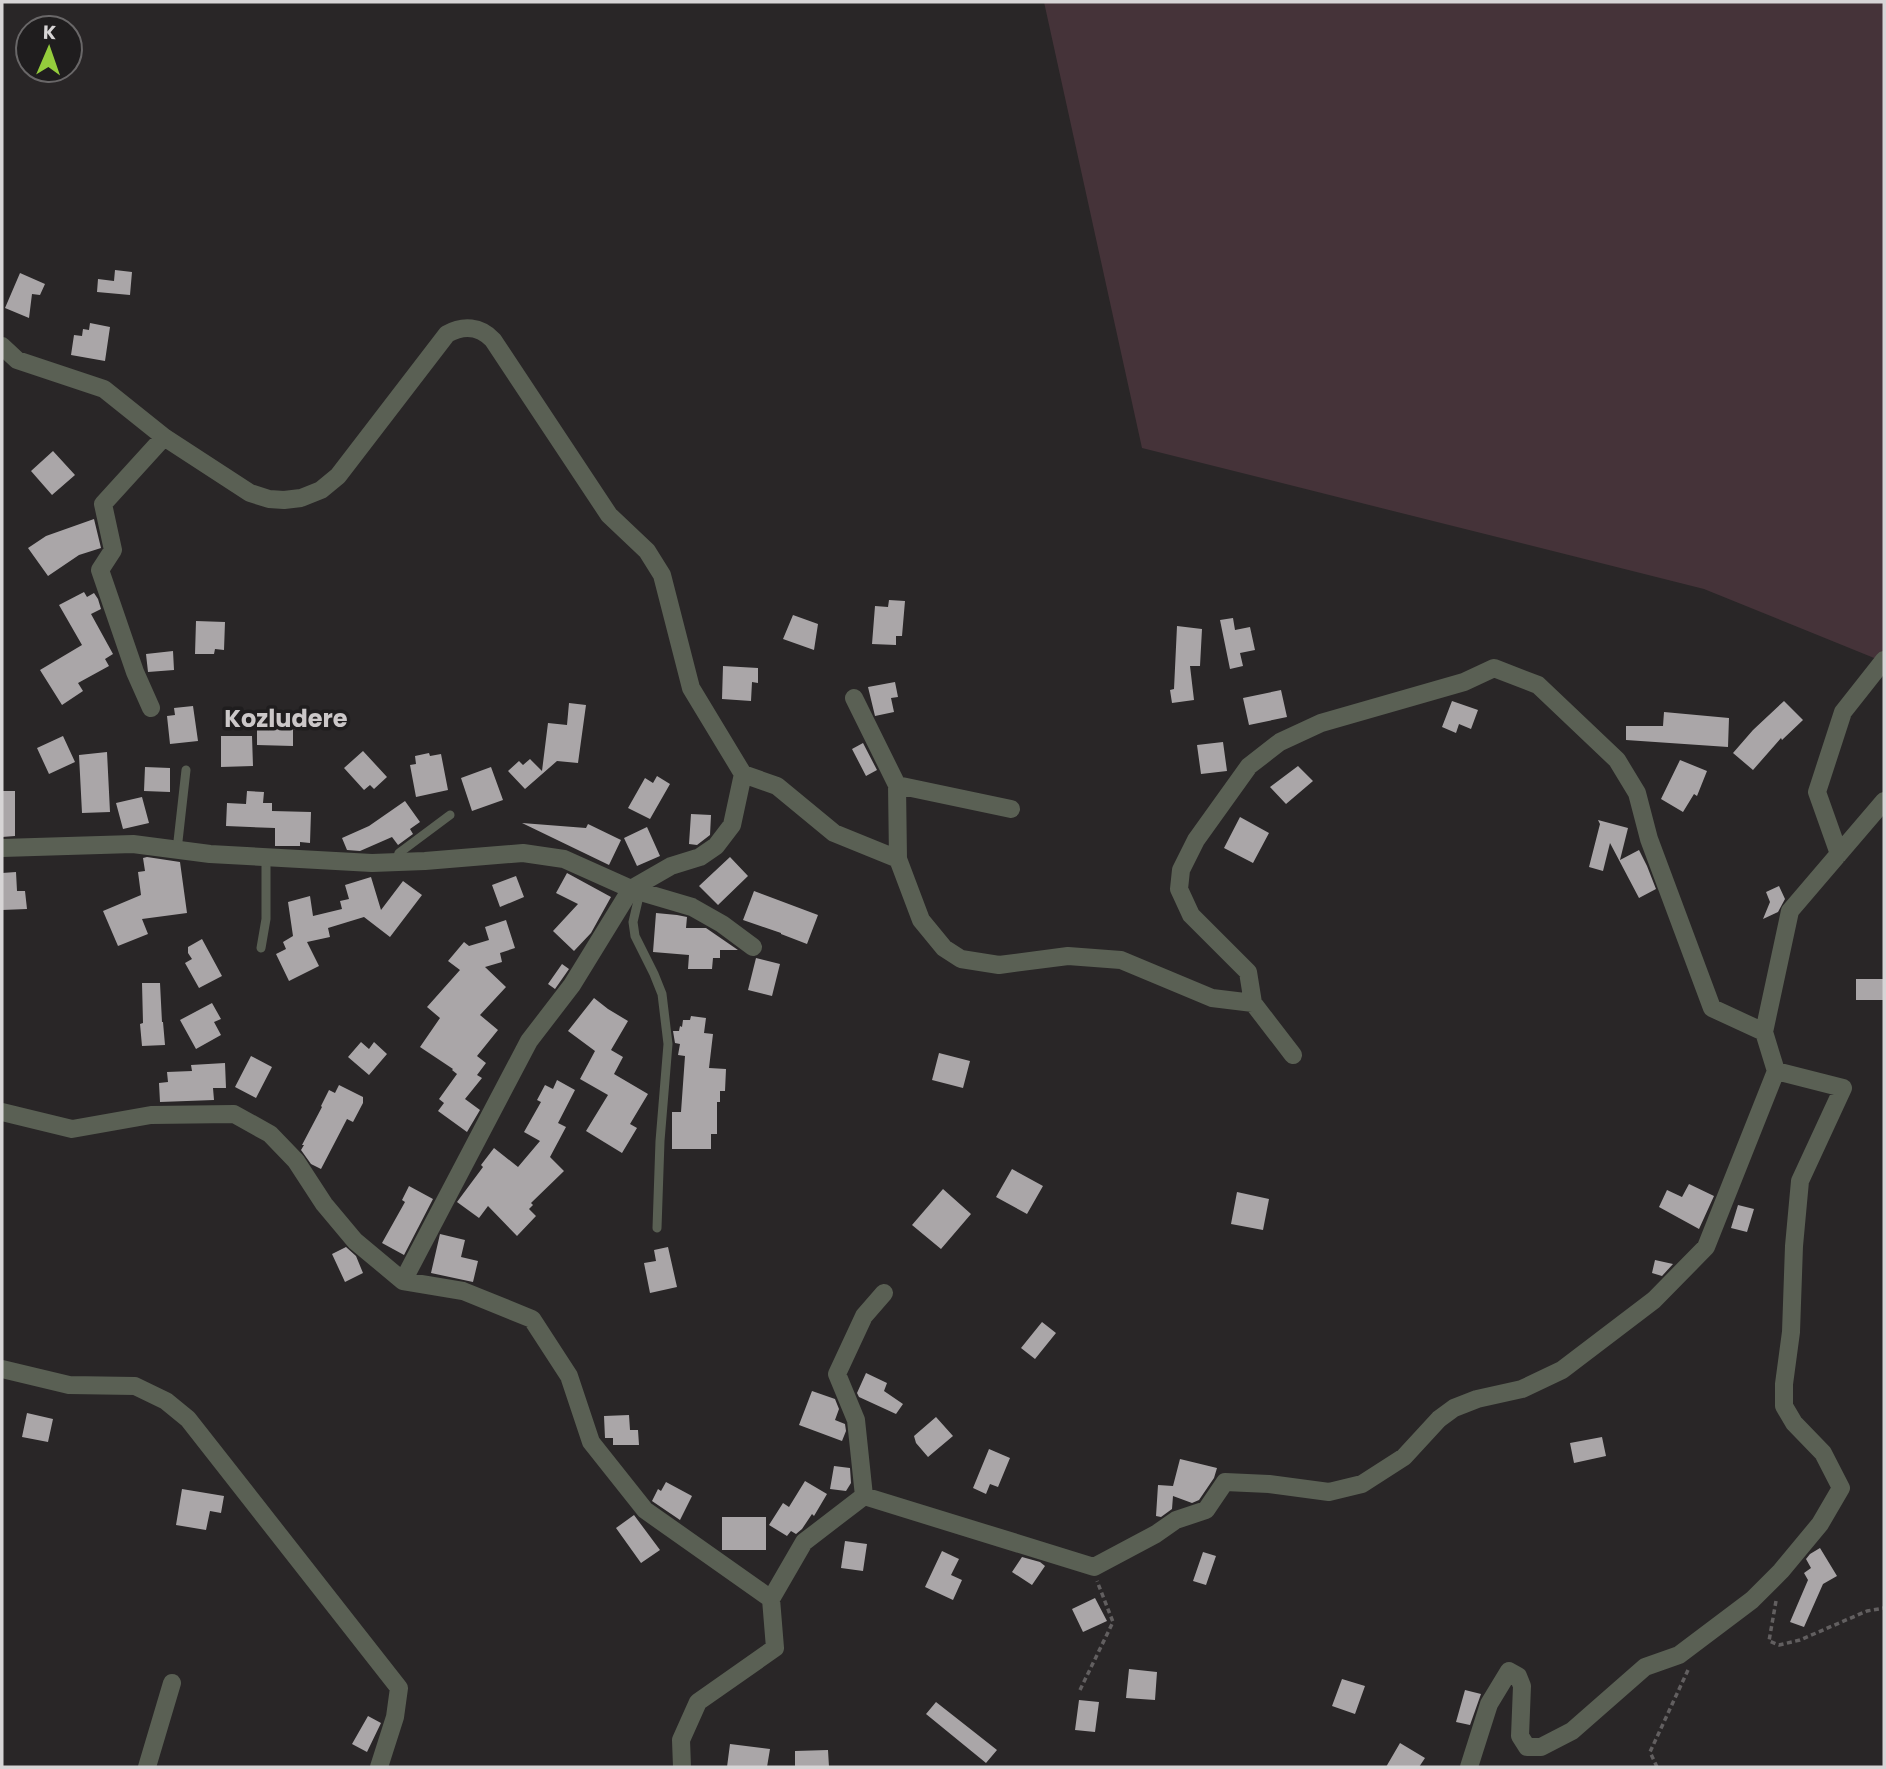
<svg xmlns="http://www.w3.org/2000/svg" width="1886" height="1769" font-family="Poppins,sans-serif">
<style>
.green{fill:#453339}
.building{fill:#aaa6a8}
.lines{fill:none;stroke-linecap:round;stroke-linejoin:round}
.path{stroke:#625f60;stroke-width:3.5;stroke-dasharray:5 3.5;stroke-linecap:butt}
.service{stroke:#5a6054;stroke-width:9}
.minor{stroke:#5a6054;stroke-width:18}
.labels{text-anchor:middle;stroke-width:7;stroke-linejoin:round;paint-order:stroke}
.quarter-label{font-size:24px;font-weight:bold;fill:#cbc7c8;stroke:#1f1d1e}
</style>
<rect width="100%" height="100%" fill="#292627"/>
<path class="green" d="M 1044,2 L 1884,2 L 1884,662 L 1704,589 L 1142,448 Z"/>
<path class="building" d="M 115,270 L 132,272 L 130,295 L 97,292 L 98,279 L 114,281 Z
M 20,273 L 45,284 L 40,295 L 32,294 L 29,318 L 5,308 Z
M 90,323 L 110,327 L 105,361 L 71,355 L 74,335 L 82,336 L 83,329 L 89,330 Z
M 53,451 L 75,475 L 52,495 L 31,471 Z
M 94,519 L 101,548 L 79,555 L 48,576 L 28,548 L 46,536 Z
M 84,592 L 87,597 L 94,593 L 98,599 L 101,609 L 91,614 L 113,654 L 105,659 L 109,666 L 78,683 L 83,691 L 62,705 L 40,670 L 82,645 L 59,605 Z
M 889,600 L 905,601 L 902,636 L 896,636 L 896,645 L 872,644 L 875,606 L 888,607 Z
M 793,615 L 818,624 L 814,650 L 783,639 Z
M 1233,618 L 1235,630 L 1250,627 L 1255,650 L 1240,653 L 1243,666 L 1230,669 L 1220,620 Z
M 196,621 L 225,622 L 224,650 L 215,649 L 214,654 L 195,654 Z
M 1177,626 L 1202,629 L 1200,666 L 1190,666 L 1194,700 L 1172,703 L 1170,690 L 1174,689 Z
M 173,651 L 174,670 L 148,672 L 146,654 Z
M 723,666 L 758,668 L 758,683 L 752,682 L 751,701 L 722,699 Z
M 895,682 L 898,697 L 891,698 L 894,712 L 875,716 L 868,687 Z
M 1281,690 L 1287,717 L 1249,725 L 1243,698 Z
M 1452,701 L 1478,710 L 1471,729 L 1459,724 L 1456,733 L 1442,727 Z
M 1784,701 L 1803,720 L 1782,740 L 1781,738 L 1753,770 L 1733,753 L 1753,730 Z
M 569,703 L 586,705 L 578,763 L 557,761 L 525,789 L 508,771 L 519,761 L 523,765 L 530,759 L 542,771 L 548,723 L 567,725 Z
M 193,706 L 198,741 L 170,744 L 167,716 L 175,715 L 174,708 Z
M 1664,712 L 1729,718 L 1728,747 L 1626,740 L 1626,726 L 1663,726 Z
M 257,714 L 298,714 L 298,730 L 293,729 L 293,746 L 257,745 Z
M 63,736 L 75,762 L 49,774 L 37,748 Z
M 221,736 L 252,736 L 253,766 L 221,767 Z
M 1223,742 L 1227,771 L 1201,774 L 1197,745 Z
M 863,743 L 877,770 L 866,776 L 852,749 Z
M 363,751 L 387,777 L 374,789 L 370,785 L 364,790 L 344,768 Z
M 107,752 L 110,812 L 82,813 L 79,755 Z
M 429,753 L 430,756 L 441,754 L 448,790 L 416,797 L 410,765 L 416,764 L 415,756 Z
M 1680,760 L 1707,771 L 1697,796 L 1694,794 L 1683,812 L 1661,799 Z
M 1298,766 L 1313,781 L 1286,804 L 1270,787 Z
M 145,767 L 170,768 L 170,792 L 144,791 Z
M 491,767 L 503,800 L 472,811 L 461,778 Z
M 657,776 L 670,784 L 650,819 L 628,808 L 645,778 L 653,783 Z
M 2,791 L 15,791 L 15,836 L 2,837 Z
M 247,791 L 264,792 L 263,803 L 272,803 L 272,811 L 311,812 L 310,843 L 300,842 L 300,846 L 275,846 L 275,828 L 226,826 L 227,803 L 246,804 Z
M 142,797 L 149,823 L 123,829 L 116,803 Z
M 405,801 L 420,822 L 410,829 L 413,834 L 398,845 L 392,837 L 360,851 L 347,850 L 342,838 L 369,826 Z
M 691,814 L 711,815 L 710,835 L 697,845 L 689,844 Z
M 1240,817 L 1269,833 L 1253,863 L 1224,848 Z
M 1598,820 L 1628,828 L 1620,860 L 1639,850 L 1647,866 L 1656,889 L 1639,898 L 1610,843 L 1603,871 L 1589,867 L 1600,824 Z
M 522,823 L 586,828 L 588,824 L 621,840 L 609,865 Z
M 647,827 L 660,856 L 637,866 L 624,838 Z
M 147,857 L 180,862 L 187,913 L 142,919 L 148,934 L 118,946 L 103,911 L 141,895 L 138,872 L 145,871 L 143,858 Z
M 730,857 L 748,876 L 718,905 L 699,886 Z
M 16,872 L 17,891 L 25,891 L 27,909 L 2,910 L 2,873 Z
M 567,873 L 611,897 L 591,933 L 574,951 L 553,931 L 578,904 L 556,893 Z
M 516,876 L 524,897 L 500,907 L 492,885 Z
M 371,877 L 381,910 L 403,881 L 422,895 L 390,937 L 364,917 L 328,928 L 330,937 L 307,942 L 319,966 L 289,981 L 276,954 L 286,949 L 283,942 L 293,936 L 288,902 L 310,896 L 313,916 L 342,909 L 340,901 L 349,899 L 345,885 Z
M 1779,886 L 1785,899 L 1778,912 L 1763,919 L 1770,902 L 1766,892 Z
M 754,891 L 818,915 L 807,944 L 781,934 L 781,933 L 743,920 Z
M 656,913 L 677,915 L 687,917 L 686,928 L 706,928 L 738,950 L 720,950 L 720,958 L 713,958 L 712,969 L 688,969 L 689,955 L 653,952 Z
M 506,920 L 515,948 L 500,953 L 502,962 L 485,967 L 506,987 L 480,1015 L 498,1030 L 477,1056 L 486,1063 L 477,1075 L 482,1078 L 465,1099 L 480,1110 L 467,1132 L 438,1111 L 444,1103 L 439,1099 L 457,1074 L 452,1070 L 453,1069 L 420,1047 L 440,1018 L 427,1007 L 460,970 L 448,961 L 464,942 L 469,946 L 489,940 L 485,927 Z
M 202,939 L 222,976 L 199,988 L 185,963 L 192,959 L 188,953 L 188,947 Z
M 756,958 L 780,964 L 772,996 L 748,990 Z
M 562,964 L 569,969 L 555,989 L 548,984 Z
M 1856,979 L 1884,979 L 1884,1000 L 1856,1000 Z
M 142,983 L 160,983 L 162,1022 L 163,1022 L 165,1045 L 142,1046 L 140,1024 L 143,1023 Z
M 594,998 L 608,1009 L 628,1021 L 611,1050 L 623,1057 L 614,1074 L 648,1094 L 630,1124 L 637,1128 L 622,1153 L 586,1131 L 608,1095 L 580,1079 L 595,1051 L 568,1031 Z
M 212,1003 L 221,1019 L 214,1022 L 221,1035 L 196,1049 L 180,1020 Z
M 691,1016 L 706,1018 L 704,1033 L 713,1034 L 709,1068 L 726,1069 L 725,1091 L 720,1091 L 720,1102 L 717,1102 L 717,1134 L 711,1134 L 711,1149 L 672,1149 L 672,1112 L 681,1112 L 685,1056 L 678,1055 L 680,1044 L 675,1043 L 673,1031 L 679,1031 L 680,1026 L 682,1027 L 683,1020 L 690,1020 Z
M 361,1042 L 369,1049 L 374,1042 L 387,1054 L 369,1075 L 348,1057 Z
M 939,1053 L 970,1061 L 963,1088 L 932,1080 Z
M 251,1056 L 272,1067 L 256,1098 L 235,1087 Z
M 225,1063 L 226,1088 L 213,1088 L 214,1100 L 160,1102 L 159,1083 L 168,1082 L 167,1072 L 192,1071 L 191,1065 Z
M 557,1080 L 575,1090 L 558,1123 L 566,1127 L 550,1157 L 564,1171 L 531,1203 L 533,1205 L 529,1209 L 536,1216 L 517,1236 L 488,1206 L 479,1218 L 457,1202 L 483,1167 L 481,1165 L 494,1148 L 518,1167 L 540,1141 L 524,1132 L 541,1102 L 537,1100 L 545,1085 L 553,1089 Z
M 339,1085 L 363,1097 L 363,1103 L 353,1122 L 347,1119 L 321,1169 L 311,1164 L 301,1150 L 304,1145 L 302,1145 L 322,1107 L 321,1106 L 329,1090 L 335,1093 Z
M 1012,1169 L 1043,1186 L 1027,1214 L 996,1197 Z
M 1689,1184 L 1714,1196 L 1699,1229 L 1659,1207 L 1667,1190 L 1682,1197 Z
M 409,1186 L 433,1199 L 404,1255 L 382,1243 L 405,1202 L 402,1200 Z
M 943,1189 L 971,1214 L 941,1249 L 912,1225 Z
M 1237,1192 L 1269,1199 L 1263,1230 L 1231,1224 Z
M 1738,1205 L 1754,1209 L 1747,1232 L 1731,1228 Z
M 440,1234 L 465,1240 L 461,1257 L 478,1261 L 473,1282 L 431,1273 Z
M 346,1247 L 356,1256 L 363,1273 L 345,1282 L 332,1254 Z
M 668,1247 L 677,1287 L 650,1293 L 644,1263 L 656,1261 L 654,1250 Z
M 1655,1260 L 1673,1264 L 1662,1276 L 1652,1273 Z
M 1042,1322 L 1056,1333 L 1035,1359 L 1021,1348 Z
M 866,1373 L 887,1383 L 884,1391 L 903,1404 L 896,1414 L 859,1397 L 857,1393 Z
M 812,1391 L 835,1399 L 839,1409 L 835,1420 L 845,1424 L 846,1431 L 842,1441 L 799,1425 Z
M 27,1413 L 53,1419 L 48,1442 L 22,1437 Z
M 629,1415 L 630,1430 L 638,1430 L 639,1445 L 613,1445 L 613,1438 L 605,1438 L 604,1416 Z
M 936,1417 L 953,1436 L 928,1457 L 916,1443 L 914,1436 Z
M 1602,1437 L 1606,1456 L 1574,1463 L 1570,1443 Z
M 989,1449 L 1010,1458 L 998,1487 L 990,1484 L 986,1494 L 973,1488 Z
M 1180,1459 L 1217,1468 L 1214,1478 L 1199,1500 L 1192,1503 L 1173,1496 L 1172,1509 L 1161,1517 L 1156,1516 L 1158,1485 L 1173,1486 Z
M 834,1466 L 850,1468 L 851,1483 L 846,1491 L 830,1489 Z
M 805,1481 L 827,1494 L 814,1516 L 812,1514 L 802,1529 L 796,1534 L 791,1531 L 787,1536 L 769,1525 L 783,1503 L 789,1507 Z
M 666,1482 L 692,1496 L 680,1520 L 652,1501 L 658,1489 L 661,1491 Z
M 182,1489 L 224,1496 L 221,1513 L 210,1511 L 206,1530 L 176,1525 Z
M 634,1515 L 660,1550 L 641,1563 L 616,1528 Z
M 722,1517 L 766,1517 L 766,1550 L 722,1550 Z
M 845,1541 L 867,1544 L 863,1571 L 841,1568 Z
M 1820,1548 L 1837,1576 L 1823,1584 L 1804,1627 L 1790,1622 L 1808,1580 L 1804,1573 L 1811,1568 L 1806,1559 L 1810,1554 Z
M 942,1551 L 959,1559 L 951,1575 L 962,1580 L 953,1600 L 925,1587 Z
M 1203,1552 L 1216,1556 L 1206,1585 L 1193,1581 Z
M 1022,1557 L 1040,1562 L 1045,1566 L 1032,1585 L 1012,1572 Z
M 1095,1598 L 1107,1621 L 1083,1632 L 1072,1609 Z
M 1129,1669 L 1157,1672 L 1155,1700 L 1126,1698 Z
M 1342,1679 L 1365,1686 L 1355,1714 L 1332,1706 Z
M 1465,1690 L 1481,1694 L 1470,1725 L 1456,1722 Z
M 1079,1700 L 1099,1702 L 1095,1732 L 1075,1730 Z
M 936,1702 L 997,1750 L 986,1763 L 926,1714 Z
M 368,1716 L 381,1723 L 367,1752 L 352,1744 Z
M 1400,1743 L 1425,1758 L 1419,1767 L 1386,1767 Z
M 730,1744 L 770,1749 L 767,1767 L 727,1767 Z
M 828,1750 L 829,1767 L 795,1767 L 795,1751 Z"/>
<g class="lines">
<path class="path" d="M 1776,1601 L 1769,1641 L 1779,1645 L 1800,1640 L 1867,1611 L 1884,1608
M 1080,1690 L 1113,1622 L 1097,1581
M 1657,1767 L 1650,1752 L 1688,1670"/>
<path class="service" d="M 177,850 L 186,770
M 396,862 L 399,853 L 450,815
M 640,892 L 633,922 L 635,936 L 654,974 L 662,994 L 668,1044 L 660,1141 L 657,1228
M 261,948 L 266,919 L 266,857"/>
<path class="minor" d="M 2,346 L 17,360 L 104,389 L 164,437 L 250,493 L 269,499 L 284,500 L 301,498 L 321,490 L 338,476 L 447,334 C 463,325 480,326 493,340 L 609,515 L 647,551 L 662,575 L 691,688 L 743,774 L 777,786 L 834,833 L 898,859
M 854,698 L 897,785 L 1011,809
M 151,708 L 135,672 L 100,570 L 113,550 L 103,504 L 164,437
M 897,785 L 898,859 L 921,920 L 944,948 L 961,959 L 999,965 L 1068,956 L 1121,960 L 1212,998 L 1253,1003
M 2,848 L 133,844 L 210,854 L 372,863 L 425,861 L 523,853 L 564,859 L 631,889 L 692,907 L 722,924 L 753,947
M 1839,854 L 1817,792 L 1843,712 L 1884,660
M 1293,1055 L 1253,1003 L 1248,972 L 1191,915 L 1179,889 L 1181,870 L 1196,840 L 1249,766 L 1280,742 L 1321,723 L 1464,682 L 1494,668 L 1538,685 L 1617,760 L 1637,793 L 1649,839 L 1712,1008 L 1764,1032
M 2,1112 L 72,1129 L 151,1115 L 234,1114 L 270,1134 L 296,1161 L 324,1204 L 355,1241 L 403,1281 L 463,1291 L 532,1319 L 569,1376 L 591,1442 L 645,1510 L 771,1599
M 403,1281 L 529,1041 L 572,985 L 631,889 L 671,866 L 700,857 L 716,846 L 732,825 L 743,774
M 2,1369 L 69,1385 L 135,1386 L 166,1401 L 188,1419 L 399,1688 L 395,1717 L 379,1767
M 864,1496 L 856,1420 L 837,1374 L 864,1316 L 884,1293
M 147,1767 L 172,1683
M 682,1767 L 681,1740 L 698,1702 L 775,1648 L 771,1599 L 804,1542 L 864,1496 L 1094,1567 L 1156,1534 L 1176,1520 L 1206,1510 L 1225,1482 L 1269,1484 L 1329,1492 L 1362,1484 L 1404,1457 L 1439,1419 L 1454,1408 L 1477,1399 L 1522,1389 L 1562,1370 L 1654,1300 L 1706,1247 L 1776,1071 L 1764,1032 L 1790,911 L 1884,801
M 1469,1767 L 1489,1704 L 1509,1671 L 1518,1676 L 1522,1686 L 1520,1736 L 1527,1747 L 1541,1747 L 1572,1731 L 1645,1667 L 1679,1655 L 1752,1600 L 1781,1571 L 1820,1524 L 1841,1488 L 1823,1453 L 1794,1423 L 1784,1406 L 1784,1384 L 1791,1332 L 1794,1246 L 1800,1181 L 1843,1088 L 1776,1071"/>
</g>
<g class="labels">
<g class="quarter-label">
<text x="286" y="727">Kozludere</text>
</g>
</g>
<rect width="1886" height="1769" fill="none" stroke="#d7d5d6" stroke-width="7"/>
<g transform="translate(49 49) rotate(2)"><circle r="33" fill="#1f1d1e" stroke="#696768" stroke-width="2"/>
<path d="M0-5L12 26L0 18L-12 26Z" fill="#94cc3c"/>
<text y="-10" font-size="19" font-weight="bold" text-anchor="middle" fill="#d7d5d6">K</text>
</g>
</svg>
